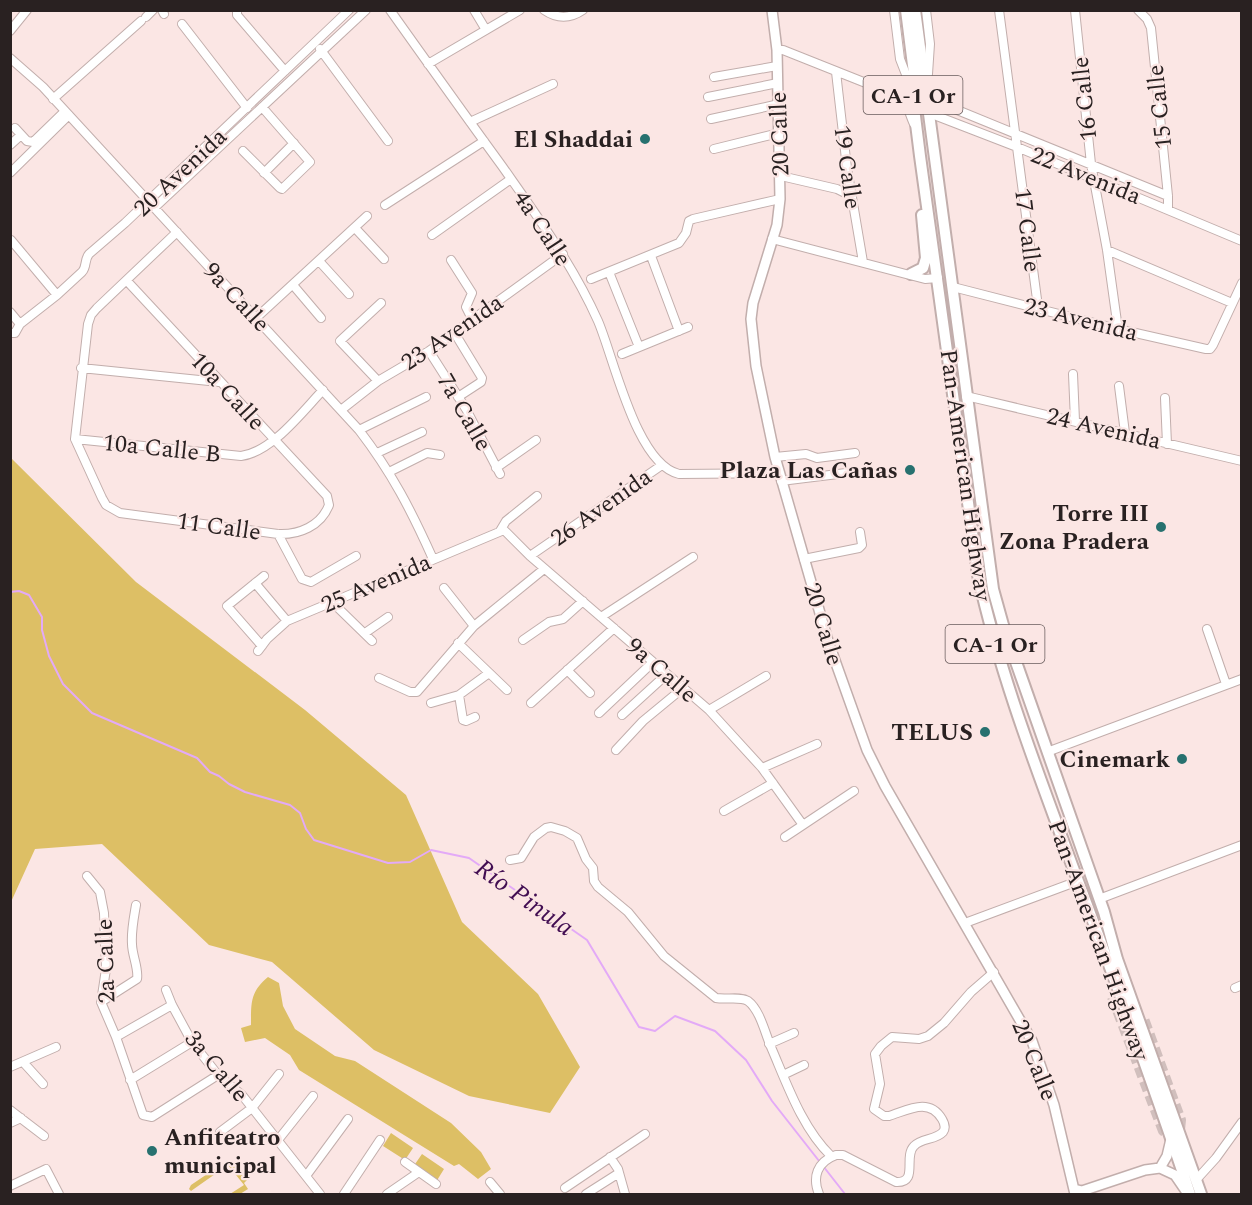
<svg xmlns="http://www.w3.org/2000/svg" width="1252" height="1205" font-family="Spectral,serif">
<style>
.green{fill:#ddbf65}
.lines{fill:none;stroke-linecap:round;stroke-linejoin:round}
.stream{stroke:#e3aaf7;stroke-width:2}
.highway-tunnel{stroke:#d1bfbd;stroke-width:10;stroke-dasharray:10 5;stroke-linecap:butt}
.minor-casing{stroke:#c2aeac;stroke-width:10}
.major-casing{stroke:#c2aeac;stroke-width:12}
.highway-casing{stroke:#c2aeac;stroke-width:14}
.minor{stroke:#fff;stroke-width:8}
.major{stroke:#fff;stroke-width:9}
.highway{stroke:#fff;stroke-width:10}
.poi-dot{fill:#27716f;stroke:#fbe6e4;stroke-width:2}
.labels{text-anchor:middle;stroke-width:4.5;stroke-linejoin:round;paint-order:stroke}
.shield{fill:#fbe6e4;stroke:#685c5c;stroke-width:1.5}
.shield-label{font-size:22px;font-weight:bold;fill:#292121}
.street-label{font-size:24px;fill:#292121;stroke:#fbe6e4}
.poi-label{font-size:24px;font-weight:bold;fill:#292121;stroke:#fbe6e4;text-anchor:end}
.water-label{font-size:26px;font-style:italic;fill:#420e52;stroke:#fbe6e4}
</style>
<rect width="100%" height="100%" fill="#fbe6e4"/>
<path class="green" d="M 11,458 L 136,582 L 305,710 L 406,795 L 462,922 L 538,994 L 580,1067 L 550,1113 L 469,1096 L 374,1050 L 272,962 L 209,945 L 102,844 L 35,849 L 11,902 Z
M 268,977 L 279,983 L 283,1006 L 295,1029 L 335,1056 L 355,1061 L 451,1123 L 481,1152 L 491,1169 L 478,1179 L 459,1164 L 454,1166 L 299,1070 L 290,1055 L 265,1038 L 245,1042 L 241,1028 L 251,1025 C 251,1003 250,992 268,977 Z
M 391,1133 L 413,1148 L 405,1160 L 383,1146 Z
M 422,1154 L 444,1169 L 436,1182 L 413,1167 Z
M 228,1160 L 239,1171 L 242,1170 L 249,1178 L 244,1183 L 248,1189 L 240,1194 L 230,1194 L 244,1185 L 228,1165 L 191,1191 L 189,1189 L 191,1185 Z"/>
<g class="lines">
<path class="stream" d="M 10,592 L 19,591 L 29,595 L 42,617 L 42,630 L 49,656 L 63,684 L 92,713 L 197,758 L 210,772 L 219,776 L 229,784 L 245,792 L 290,805 L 300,813 L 306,829 L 314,840 L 388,863 L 410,862 L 431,850 L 469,858 L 587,940 L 639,1027 L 655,1031 L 675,1016 L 715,1031 L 746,1060 L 772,1101 L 845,1194"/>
<path class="highway-tunnel" d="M 899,10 L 899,13
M 921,10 L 924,28
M 1112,997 L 1163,1131 L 1170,1136 L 1180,1130 L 1181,1120 L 1143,1016"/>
<g class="minor-casing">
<path id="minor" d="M 162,10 L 164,14
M 237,10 L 237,15 L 285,71
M 390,10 C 427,62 464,114 502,166 C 537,216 573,265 598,321 C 614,358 636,464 679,474 L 779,473
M 474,10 L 486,30
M 544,10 C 557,19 570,19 583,10
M 894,10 L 900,59 L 912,90
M 926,10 L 930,44 L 928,74
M 999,10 L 1038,307
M 1075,10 L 1091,164 L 1107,250 L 1118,329
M 1138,10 L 1147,19 L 1151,28 L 1168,196 L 1168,209
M 146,17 L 153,10
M 182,24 L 247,108
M 10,31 L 27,10
M 320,49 L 388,141
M 777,50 L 783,50 L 901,97 C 907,102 910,116 914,124
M 10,58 L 43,87 L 359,430 C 392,473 411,510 433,559
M 428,64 L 520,10
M 836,72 L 847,168 L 863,262
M 714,77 L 777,66
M 927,94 L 945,105 L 1168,196
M 708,97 L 778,83
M 53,99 L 141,21
M 929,113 L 1017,147 L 1242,241
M 711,119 L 779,104
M 470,122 L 553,84
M 15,128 L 27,141 L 33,142 L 65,111
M 10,145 L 21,135
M 714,149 L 779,133
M 243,151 L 280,188 L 282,189 L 310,162 L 262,107
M 10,173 L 69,115
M 264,173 L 294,143
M 781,176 L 837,189 L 851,196
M 385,205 L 484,141
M 154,208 L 366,10
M 355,228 L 384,259
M 432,235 L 511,179
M 772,239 L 925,279 L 938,278
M 11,240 L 57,295
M 1107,250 L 1232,303
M 651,256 L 679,331
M 451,260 L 472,293 L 466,307 L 472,319
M 319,261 L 349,294
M 609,272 L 639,347
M 591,279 L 679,243 L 686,233 L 689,221 L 693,219 L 780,199
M 127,281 L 327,496 L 329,505 C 321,526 299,535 278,534 L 120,513 L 106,505 L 102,498 L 75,439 L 88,324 L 91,315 L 97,308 L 177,232
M 293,285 L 321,318
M 953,287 L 1118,329 L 1206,349 L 1210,349 L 1213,345 L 1242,283
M 10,312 L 20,324
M 256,318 L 367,216
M 454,332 L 482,378 L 481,382 L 458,397
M 10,333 L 15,333 L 20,324 L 57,295 L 82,272 C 87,267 84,260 89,254 L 125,223 L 349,10
M 429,351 L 466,409 L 500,474
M 622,354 L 688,327
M 81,368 L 219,382
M 1073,374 L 1075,421
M 378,381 L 340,341 L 381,303
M 1119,386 L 1125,433
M 966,396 L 1242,461
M 1165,398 L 1167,444
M 341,410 L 378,381 L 429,351 L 563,254
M 359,430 L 426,397
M 75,439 L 241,456 C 272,452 302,412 323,390
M 377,453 L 422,432
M 775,457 L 806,454 L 817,458 L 855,453
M 496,468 L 536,440
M 389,472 L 427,453 L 440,455
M 781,481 L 846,473
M 500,531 L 506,521 L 537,496
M 278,534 L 302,579 L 311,582 L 356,556
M 530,556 L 662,465
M 804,559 L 859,548 L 862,545 L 860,532
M 255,583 L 287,621
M 444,588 L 474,626
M 333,603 L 372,641
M 601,617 L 693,557
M 1207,629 L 1226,684
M 365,633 L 388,617
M 523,640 L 549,622 L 563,619 L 583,601
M 458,643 L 507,690
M 262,646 L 227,606 L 264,576
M 258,651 L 267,639 L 287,621 L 504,530 L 530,556 L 709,710 L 762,768 L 803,825
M 567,670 L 590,693
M 379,678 L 410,692 L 417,692 L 474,626 L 544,569
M 459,695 L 463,720 L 466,721 L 475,717
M 431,703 L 459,695 L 489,673
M 531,703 L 614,628
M 709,710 L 766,676
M 599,713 L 653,662
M 622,715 L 667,674
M 616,750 L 643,721 L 683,688
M 1047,752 L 1242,679
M 762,768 L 817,744
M 724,811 L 773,783
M 785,837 L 854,791
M 510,860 L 521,858 L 534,837 L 546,828 L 551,827 L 565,831 L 577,838 L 586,859 L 593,868 L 594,881 L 598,887 L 628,912 L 664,956 L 716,998 C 726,1000 740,996 748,1001 C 760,1010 765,1033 771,1047 C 787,1084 802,1128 831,1156
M 87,876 L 100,892 L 104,913 L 106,969 L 101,1002 L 116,1037 L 143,1115 L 152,1117 L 218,1075
M 1099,899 L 1242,845
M 965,923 L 1078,881
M 1235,988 L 1242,985
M 166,990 L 172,1005 L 192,1042 L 218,1075 L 242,1095 L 320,1194
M 101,1002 L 137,979 C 139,969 132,955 132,944 C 131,931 134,917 136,905
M 116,1037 L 172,1005
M 769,1044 L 794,1033
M 23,1062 L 43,1084
M 10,1067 L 56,1047
M 783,1075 L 804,1065
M 130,1080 L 192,1042
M 10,1110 L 44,1136
M 10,1123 L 21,1118
M 220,1132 L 252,1108 L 279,1074
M 278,1140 L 313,1096
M 610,1157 L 618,1169 L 625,1194
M 405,1162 L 436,1184
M 306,1176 L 348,1119
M 1196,1180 L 1216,1158 L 1242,1122
M 490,1182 L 500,1194
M 10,1186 L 46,1169 L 59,1194
M 565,1188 L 645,1134
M 344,1194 L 380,1140
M 387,1194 L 419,1172
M 586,1194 L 619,1173
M 819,1194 C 812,1177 817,1162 836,1155 L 843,1155 L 896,1182 C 919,1183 903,1157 914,1146 C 921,1138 936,1140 943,1132 C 946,1128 945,1124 942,1119 C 929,1097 908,1110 889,1116 L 884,1116 L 874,1109 L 880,1084 L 875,1054 L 881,1046 L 892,1037 L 919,1039 L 928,1036 L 944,1023 L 971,992 L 994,972"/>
</g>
<g class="major-casing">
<path id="major" d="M 772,10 L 777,50 L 780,199 L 777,225 L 753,303 L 751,319 L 756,366 L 775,457 L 828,641 L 867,750 L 885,786 L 1032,1041 L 1054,1105 L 1075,1194
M 1160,1168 L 1175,1175 L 1188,1194
M 1074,1189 L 1082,1191 L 1145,1170 L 1160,1168 L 1167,1156 L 1171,1139"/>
</g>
<g class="highway-casing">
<path id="highway" d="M 906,10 L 914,73 L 912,92 L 920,156 L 978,575 C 1000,675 1037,770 1072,865 C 1113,974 1153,1084 1190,1194
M 915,10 L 993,589 L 1003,625 L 1104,912 L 1117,959 L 1201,1194
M 911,274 L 923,268 L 926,258 L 922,215"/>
</g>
<use href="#minor" class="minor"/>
<use href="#major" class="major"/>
<use href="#highway" class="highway"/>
</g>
<g class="poi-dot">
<circle cx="645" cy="139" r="6"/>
<circle cx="910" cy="470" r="6"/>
<circle cx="1161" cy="527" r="6"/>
<circle cx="985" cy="732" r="6"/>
<circle cx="1182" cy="759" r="6"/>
<circle cx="152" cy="1151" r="6"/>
</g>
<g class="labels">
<g class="shield">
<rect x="863.5" y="76" width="99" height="38" rx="4.5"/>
<rect x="945.5" y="625" width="99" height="38" rx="4.5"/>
</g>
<g class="shield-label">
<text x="913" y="103">CA-1 Or</text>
<text x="995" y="652">CA-1 Or</text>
</g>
<g class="street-label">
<text transform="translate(1084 99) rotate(-96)" y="8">16 Calle</text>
<text transform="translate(1159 107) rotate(-96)" y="8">15 Calle</text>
<text transform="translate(779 134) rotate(-92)" y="8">20 Calle</text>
<text transform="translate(848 167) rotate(82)" y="8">19 Calle</text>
<text transform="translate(180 172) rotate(-43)" y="8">20 Avenida</text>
<text transform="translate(1086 175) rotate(22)" y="8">22 Avenida</text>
<text transform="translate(543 228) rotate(57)" y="8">4a Calle</text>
<text transform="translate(1028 230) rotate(83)" y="8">17 Calle</text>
<text transform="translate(237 297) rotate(47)" y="8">9a Calle</text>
<text transform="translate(1081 319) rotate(14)" y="8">23 Avenida</text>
<text transform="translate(452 332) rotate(-34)" y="8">23 Avenida</text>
<text transform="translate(228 391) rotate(47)" y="8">10a Calle</text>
<text transform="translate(465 412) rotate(60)" y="8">7a Calle</text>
<text transform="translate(1104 428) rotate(13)" y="8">24 Avenida</text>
<text transform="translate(162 448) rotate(6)" y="8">10a Calle B</text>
<text transform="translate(966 475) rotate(82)" y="8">Pan-American Highway</text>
<text transform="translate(601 507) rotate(-35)" y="8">26 Avenida</text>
<text transform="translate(219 526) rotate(8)" y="8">11 Calle</text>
<text transform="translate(376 583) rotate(-23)" y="8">25 Avenida</text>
<text transform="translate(824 624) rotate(73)" y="8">20 Calle</text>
<text transform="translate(662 670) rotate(41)" y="8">9a Calle</text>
<text transform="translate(1099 940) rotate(70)" y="8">Pan-American Highway</text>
<text transform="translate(105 961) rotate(-92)" y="8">2a Calle</text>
<text transform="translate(1035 1060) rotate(68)" y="8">20 Calle</text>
<text transform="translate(217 1066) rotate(50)" y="8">3a Calle</text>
</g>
<g class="poi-label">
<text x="633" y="147">El Shaddai</text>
<text x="898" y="478">Plaza Las Cañas</text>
<text x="1149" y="521">Torre III<tspan x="1149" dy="28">Zona Pradera</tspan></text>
<text x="973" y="740">TELUS</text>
<text x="1170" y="767">Cinemark</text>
<text x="164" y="1145" text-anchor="start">Anfiteatro<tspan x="164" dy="28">municipal</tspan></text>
</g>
<g class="water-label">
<text transform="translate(525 897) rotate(35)" y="9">Río Pinula</text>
</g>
</g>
<rect width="1252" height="1205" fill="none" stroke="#292121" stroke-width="24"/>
</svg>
